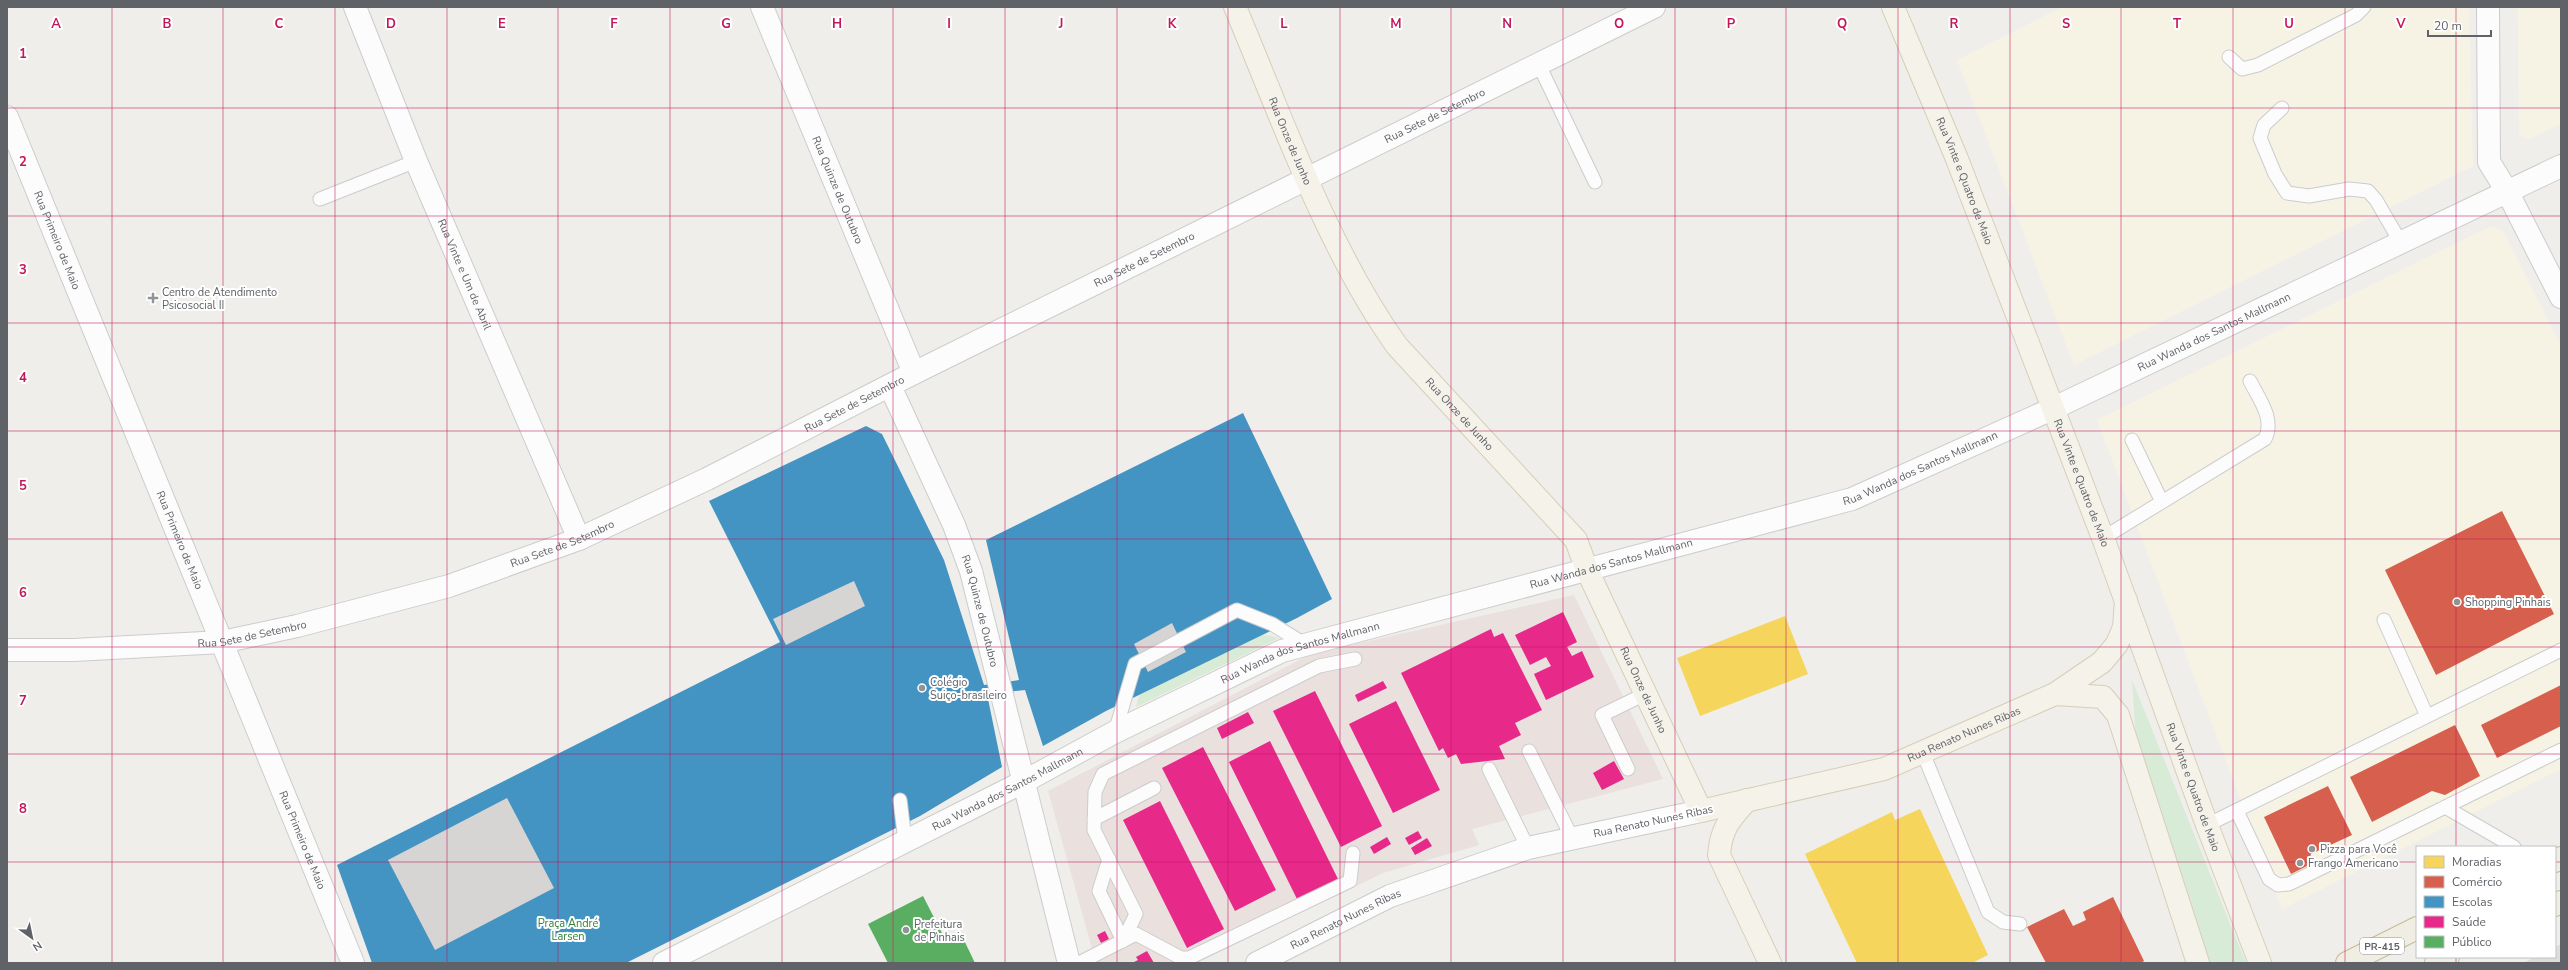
<svg xmlns="http://www.w3.org/2000/svg" width="2568" height="970" font-family="'Nunito Sans',sans-serif">
<style>
.commercial{fill:#f7f3e4}
.industrial{fill:#dfddda}
.medical{fill:#eae0de}
.green{fill:#d8ebd6}
.homes{fill:#f6d55c}
.shops{fill:#d6604d}
.schools{fill:#4393c3}
.health{fill:#e7298a}
.public{fill:#5aae61}
.building{fill:#d6d5d3}
.lines{fill:none;stroke-linecap:round;stroke-linejoin:round}
.lane-casing{stroke:#cbcccc;stroke-width:15}
.street-casing{stroke:#cbcccc;stroke-width:24}
.primary-casing{stroke:#d7ceb8;stroke-width:24}
.highway-casing{stroke:#c8b996;stroke-width:24}
.lane{stroke:#fdfcfc;stroke-width:13}
.street{stroke:#fdfcfc;stroke-width:22}
.primary{stroke:#f4f2e9;stroke-width:22}
.highway{stroke:#f0ede3;stroke-width:22}
.grid{fill:none;stroke:#c2185b;stroke-width:1;stroke-opacity:0.55}
.poi-dot{fill:#919496;stroke:#fff;stroke-width:1.5}
.labels{text-anchor:middle;stroke-width:4;stroke-linejoin:round;paint-order:stroke}
.shield{fill:#fff;stroke:#8f9295;stroke-width:1}
.shield-label{font-size:10px;font-weight:bold;fill:#5f6368}
.street-label{font-size:11px;fill:#5f6368;stroke:#fff}
.poi-label{font-size:11px;fill:#5f6368;stroke:#fff;text-anchor:start}
.park-label{font-size:11px;fill:#348238;stroke:#fff}
.grid-label{font-size:13px;text-anchor:middle;font-weight:bold;fill:#c2185b;stroke:#fff;stroke-width:4;stroke-linejoin:round;paint-order:stroke}
</style>
<rect width="100%" height="100%" fill="#efeeea"/>
<path class="commercial" d="M 2062,7 L 2469,7 L 2473,166 L 2074,365 L 1957,60 Z
M 2518,7 L 2561,7 L 2561,124 L 2528,140 L 2519,134 Z
M 2491,226 L 2503,231 L 2561,346 L 2561,769 L 2282,909 L 2097,420 Z"/>
<path class="industrial" d="M 2561,944 L 2561,963 L 2523,963 L 2535,957 L 2555,957 L 2555,947 Z"/>
<path class="medical" d="M 1574,595 L 1663,779 L 1472,829 L 1479,845 L 1383,873 L 1197,963 L 1096,963 L 1048,791 L 1311,654 Z"/>
<path class="green" d="M 1241,629 L 1279,638 L 1136,707 L 1144,678 Z
M 2132,680 L 2246,963 L 2206,963 L 2137,755 Z"/>
<path class="homes" d="M 1785,616 L 1808,674 L 1700,716 L 1677,658 Z
M 1920,809 L 1988,955 L 1972,963 L 1857,963 L 1805,854 L 1892,812 L 1895,820 Z"/>
<path class="shops" d="M 2502,511 L 2554,614 L 2436,675 L 2385,570 Z
M 2561,685 L 2561,726 L 2497,758 L 2481,725 Z
M 2455,725 L 2480,776 L 2445,795 L 2432,791 L 2372,822 L 2350,777 Z
M 2328,786 L 2352,835 L 2311,854 L 2307,866 L 2291,874 L 2264,817 Z
M 2113,897 L 2144,961 L 2141,963 L 2046,963 L 2027,927 L 2064,909 L 2073,926 L 2086,920 L 2083,912 Z"/>
<path class="schools" d="M 1243,413 L 1332,599 L 1297,618 L 1106,711 L 1043,746 L 1025,690 L 987,694 L 1002,767 L 920,816 L 626,963 L 372,963 L 337,865 L 780,642 L 709,501 L 866,426 L 882,434 L 944,560 L 984,685 L 1019,680 L 986,540 Z"/>
<path class="health" d="M 1563,612 L 1577,642 L 1567,647 L 1572,656 L 1582,651 L 1594,677 L 1546,700 L 1534,674 L 1551,666 L 1546,657 L 1530,665 L 1515,635 Z
M 1491,629 L 1494,637 L 1503,633 L 1542,710 L 1515,723 L 1521,735 L 1499,746 L 1505,759 L 1461,764 L 1456,754 L 1448,758 L 1443,748 L 1439,751 L 1401,673 Z
M 1383,681 L 1387,688 L 1358,702 L 1355,695 Z
M 1315,691 L 1382,826 L 1341,847 L 1273,711 Z
M 1396,701 L 1440,790 L 1393,813 L 1349,724 Z
M 1248,712 L 1254,723 L 1222,739 L 1217,728 Z
M 1270,741 L 1339,881 L 1298,901 L 1229,762 Z
M 1203,747 L 1276,890 L 1235,911 L 1162,768 Z
M 1614,761 L 1624,779 L 1602,790 L 1593,773 Z
M 1160,801 L 1224,929 L 1187,948 L 1123,820 Z
M 1418,831 L 1422,838 L 1409,845 L 1405,838 Z
M 1387,837 L 1391,844 L 1374,854 L 1370,847 Z
M 1427,838 L 1432,846 L 1415,855 L 1411,848 Z
M 1105,931 L 1109,939 L 1101,943 L 1097,935 Z
M 1147,951 L 1154,963 L 1132,963 L 1138,960 L 1136,957 Z"/>
<path class="public" d="M 923,896 L 947,943 L 962,936 L 975,963 L 888,963 L 868,924 Z"/>
<path class="building" d="M 854,581 L 865,606 L 786,645 L 773,619 Z
M 1172,623 L 1186,652 L 1148,672 L 1134,644 Z
M 507,798 L 554,888 L 435,950 L 388,860 Z"/>
<g class="lines">
<g class="lane-casing">
<path id="lane" d="M 2229,57 L 2242,69 L 2258,65 L 2356,15 L 2364,7
M 1539,65 L 1595,182
M 2282,108 L 2264,125 L 2260,138 L 2275,174 L 2287,193 L 2309,196 L 2349,189 L 2368,191 L 2376,200 L 2401,243
M 320,199 L 416,161
M 2132,440 L 2162,502
M 2103,538 L 2265,439 C 2275,419 2259,399 2250,381
M 2384,620 L 2427,716
M 1115,732 L 1135,664 L 1237,610 L 1272,624 L 1306,645
M 1529,751 L 1572,838
M 1923,753 L 1988,912 L 2003,922 L 2020,924
M 1489,769 L 1528,848
M 1628,769 L 1602,715 L 1645,694
M 900,800 L 905,841
M 2445,807 L 2514,847
M 2237,811 L 2269,879 L 2278,885 L 2289,884 L 2561,750
M 1094,819 L 1154,788
M 2207,825 L 2561,650
M 1109,859 L 1099,891 L 1123,941
M 1123,941 L 1136,914 L 1094,830 L 1095,792 L 1103,774 L 1319,666 L 1355,659
M 1079,963 L 1136,934 L 1181,958 L 1189,958 L 1350,881 L 1353,853"/>
</g>
<g class="street-casing">
<g id="street">
<path id="s1" d="M 355,7 L 416,161 L 579,539"/>
<path id="s2" d="M 762,7 L 914,373"/>
<path d="M 2488,7 L 2489,162 L 2508,193 L 2561,297"/>
<path id="s3" d="M 7,117 L 353,963"/>
<path id="s4" d="M 890,386 L 954,525 L 971,571 L 1069,963"/>
<path id="s5" d="M 7,650 L 74,650 L 222,642 L 297,626 L 449,586 L 579,539 L 707,479 L 914,373 L 1654,7"/>
<path id="s6" d="M 664,963 L 1025,781 L 1115,732 L 1282,651 L 1852,499 L 2052,409 L 2561,166"/>
<path id="s7" d="M 1257,963 L 1390,896 L 1528,848 L 1701,811"/>
</g>
</g>
<g class="primary-casing">
<g id="primary">
<path id="s8" d="M 1235,7 C 1282,118 1327,248 1397,346 L 1576,540 L 1587,570 L 1701,811 L 1884,769 L 2055,694 L 2102,662 L 2117,644 L 2124,627 L 2126,600"/>
<path id="s9" d="M 1893,7 L 1957,159 L 2103,538 L 2207,825 L 2260,963"/>
<path d="M 2055,694 L 2103,697 L 2118,715 L 2198,963"/>
<path d="M 1747,800 C 1730,819 1721,828 1719,855 L 1770,963"/>
</g>
</g>
<g class="highway-casing">
<path id="highway" d="M 2555,861 L 2561,858
M 2555,905 L 2561,902
M 2347,963 L 2417,928
M 2436,963 L 2448,957"/>
</g>
<use href="#lane" class="lane"/>
<use href="#street" class="street"/>
<use href="#primary" class="primary"/>
<use href="#highway" class="highway"/>
</g>
<path class="grid" d="M 112,7 L 112,963M 223,7 L 223,963M 335,7 L 335,963M 447,7 L 447,963M 558,7 L 558,963M 670,7 L 670,963M 782,7 L 782,963M 893,7 L 893,963M 1005,7 L 1005,963M 1117,7 L 1117,963M 1228,7 L 1228,963M 1340,7 L 1340,963M 1451,7 L 1451,963M 1563,7 L 1563,963M 1675,7 L 1675,963M 1786,7 L 1786,963M 1898,7 L 1898,963M 2010,7 L 2010,963M 2121,7 L 2121,963M 2233,7 L 2233,963M 2345,7 L 2345,963M 2456,7 L 2456,847M 7,108 L 2561,108M 7,216 L 2561,216M 7,323 L 2561,323M 7,431 L 2561,431M 7,539 L 2561,539M 7,647 L 2561,647M 7,754 L 2561,754M 7,862 L 2417,862M 2555,862 L 2561,862M 2456,957 L 2456,963"/>
<g class="poi-dot">
<path d="M151 292h4v4h4v4h-4v4h-4v-4h-4v-4h4z"/>
<circle cx="2457" cy="602" r="4"/>
<circle cx="922" cy="688" r="4"/>
<circle cx="2312" cy="849" r="4"/>
<circle cx="2300" cy="863" r="4"/>
<circle cx="906" cy="930" r="4"/>
</g>
<g class="labels">
<rect class="shield" x="2360" y="938" width="44" height="16" rx="3"/>
<g class="shield-label">
<text x="2382" y="950">PR-415</text>
</g>
<g class="street-label">
<text dy="4" stroke="none"><textPath href="#s5" startOffset="1542">Rua Sete de Setembro</textPath></text>
<text dy="4" stroke="none"><textPath href="#s8" startOffset="145">Rua Onze de Junho</textPath></text>
<text dy="4" stroke="none"><textPath href="#s9" startOffset="188">Rua Vinte e Quatro de Maio</textPath></text>
<text dy="4" stroke="none"><textPath href="#s2" startOffset="198">Rua Quinze de Outubro</textPath></text>
<text dy="4" stroke="none"><textPath href="#s3" startOffset="133">Rua Primeiro de Maio</textPath></text>
<text dy="4" stroke="none"><textPath href="#s5" startOffset="1218">Rua Sete de Setembro</textPath></text>
<text dy="4" stroke="none"><textPath href="#s1" startOffset="289">Rua Vinte e Um de Abril</textPath></text>
<text dy="4" stroke="none"><textPath href="#s6" startOffset="1681">Rua Wanda dos Santos Mallmann</textPath></text>
<text dy="4" stroke="none"><textPath href="#s5" startOffset="894">Rua Sete de Setembro</textPath></text>
<text dy="4" stroke="none"><textPath href="#s8" startOffset="469">Rua Onze de Junho</textPath></text>
<text dy="4" stroke="none"><textPath href="#s6" startOffset="1357">Rua Wanda dos Santos Mallmann</textPath></text>
<text dy="4" stroke="none"><textPath href="#s9" startOffset="512">Rua Vinte e Quatro de Maio</textPath></text>
<text dy="4" stroke="none"><textPath href="#s3" startOffset="457">Rua Primeiro de Maio</textPath></text>
<text dy="4" stroke="none"><textPath href="#s5" startOffset="570">Rua Sete de Setembro</textPath></text>
<text dy="4" stroke="none"><textPath href="#s6" startOffset="1033">Rua Wanda dos Santos Mallmann</textPath></text>
<text dy="4" stroke="none"><textPath href="#s4" startOffset="243">Rua Quinze de Outubro</textPath></text>
<text dy="4" stroke="none"><textPath href="#s5" startOffset="246">Rua Sete de Setembro</textPath></text>
<text dy="4" stroke="none"><textPath href="#s6" startOffset="709">Rua Wanda dos Santos Mallmann</textPath></text>
<text dy="4" stroke="none"><textPath href="#s8" startOffset="805">Rua Onze de Junho</textPath></text>
<text dy="4" stroke="none"><textPath href="#s8" startOffset="1214">Rua Renato Nunes Ribas</textPath></text>
<text dy="4" stroke="none"><textPath href="#s9" startOffset="836">Rua Vinte e Quatro de Maio</textPath></text>
<text dy="4" stroke="none"><textPath href="#s6" startOffset="385">Rua Wanda dos Santos Mallmann</textPath></text>
<text transform="translate(1653 821) rotate(-12)" y="4">Rua Renato Nunes Ribas</text>
<text dy="4" stroke="none"><textPath href="#s3" startOffset="781">Rua Primeiro de Maio</textPath></text>
<text dy="4" stroke="none"><textPath href="#s7" startOffset="99">Rua Renato Nunes Ribas</textPath></text>
</g>
<g class="poi-label">
<text x="162" y="296">Centro de Atendimento<tspan x="162" dy="13">Psicosocial II</tspan></text>
<text x="2465" y="606">Shopping Pinhais</text>
<text x="930" y="686">Colégio<tspan x="930" dy="13">Suiço-brasileiro</tspan></text>
<text x="2320" y="853">Pizza para Você</text>
<text x="2308" y="867">Frango Americano</text>
<text x="914" y="928">Prefeitura<tspan x="914" dy="13">de Pìnhais</tspan></text>
</g>
<g class="park-label">
<text x="568" y="927">Praça André<tspan x="568" dy="13">Larsen</tspan></text>
</g>
</g>
<g class="grid-label">
<text x="56" y="28">A</text>
<text x="167" y="28">B</text>
<text x="279" y="28">C</text>
<text x="391" y="28">D</text>
<text x="502" y="28">E</text>
<text x="614" y="28">F</text>
<text x="726" y="28">G</text>
<text x="837" y="28">H</text>
<text x="949" y="28">I</text>
<text x="1061" y="28">J</text>
<text x="1172" y="28">K</text>
<text x="1284" y="28">L</text>
<text x="1396" y="28">M</text>
<text x="1507" y="28">N</text>
<text x="1619" y="28">O</text>
<text x="1731" y="28">P</text>
<text x="1842" y="28">Q</text>
<text x="1954" y="28">R</text>
<text x="2066" y="28">S</text>
<text x="2177" y="28">T</text>
<text x="2289" y="28">U</text>
<text x="2401" y="28">V</text>
<text x="23" y="58">1</text>
<text x="23" y="166">2</text>
<text x="23" y="274">3</text>
<text x="23" y="382">4</text>
<text x="23" y="490">5</text>
<text x="23" y="597">6</text>
<text x="23" y="705">7</text>
<text x="23" y="813">8</text>
</g>
<rect width="2568" height="970" fill="none" stroke="#5f6368" stroke-width="16"/>
<rect x="2416" y="846" width="140" height="112" fill="#ffffff" stroke="#bfc1c3"/>
<rect x="2424" y="856" width="20" height="12" fill="#f6d55c" stroke="#bfc1c3"/>
<text x="2452" y="866" font-size="12" fill="#5f6368">Moradias</text>
<rect x="2424" y="876" width="20" height="12" fill="#d6604d" stroke="#bfc1c3"/>
<text x="2452" y="886" font-size="12" fill="#5f6368">Comércio</text>
<rect x="2424" y="896" width="20" height="12" fill="#4393c3" stroke="#bfc1c3"/>
<text x="2452" y="906" font-size="12" fill="#5f6368">Escolas</text>
<rect x="2424" y="916" width="20" height="12" fill="#e7298a" stroke="#bfc1c3"/>
<text x="2452" y="926" font-size="12" fill="#5f6368">Saúde</text>
<rect x="2424" y="936" width="20" height="12" fill="#5aae61" stroke="#bfc1c3"/>
<text x="2452" y="946" font-size="12" fill="#5f6368">Público</text>
<g transform="translate(32 938) rotate(147)" stroke="#ffffff" stroke-width="3" paint-order="stroke">
<path d="M0-3L7 15L0 10L-7 15Z" fill="#5f6368"/>
<text y="-6" font-size="11" font-weight="bold" text-anchor="middle" fill="#5f6368">N</text>
</g>
<path d="M2428 30v6h63v-6" fill="none" stroke="#5f6368" stroke-width="2"/>
<text x="2434" y="30" font-size="12" fill="#5f6368" stroke="#ffffff" stroke-width="3" paint-order="stroke">20 m</text>
</svg>
